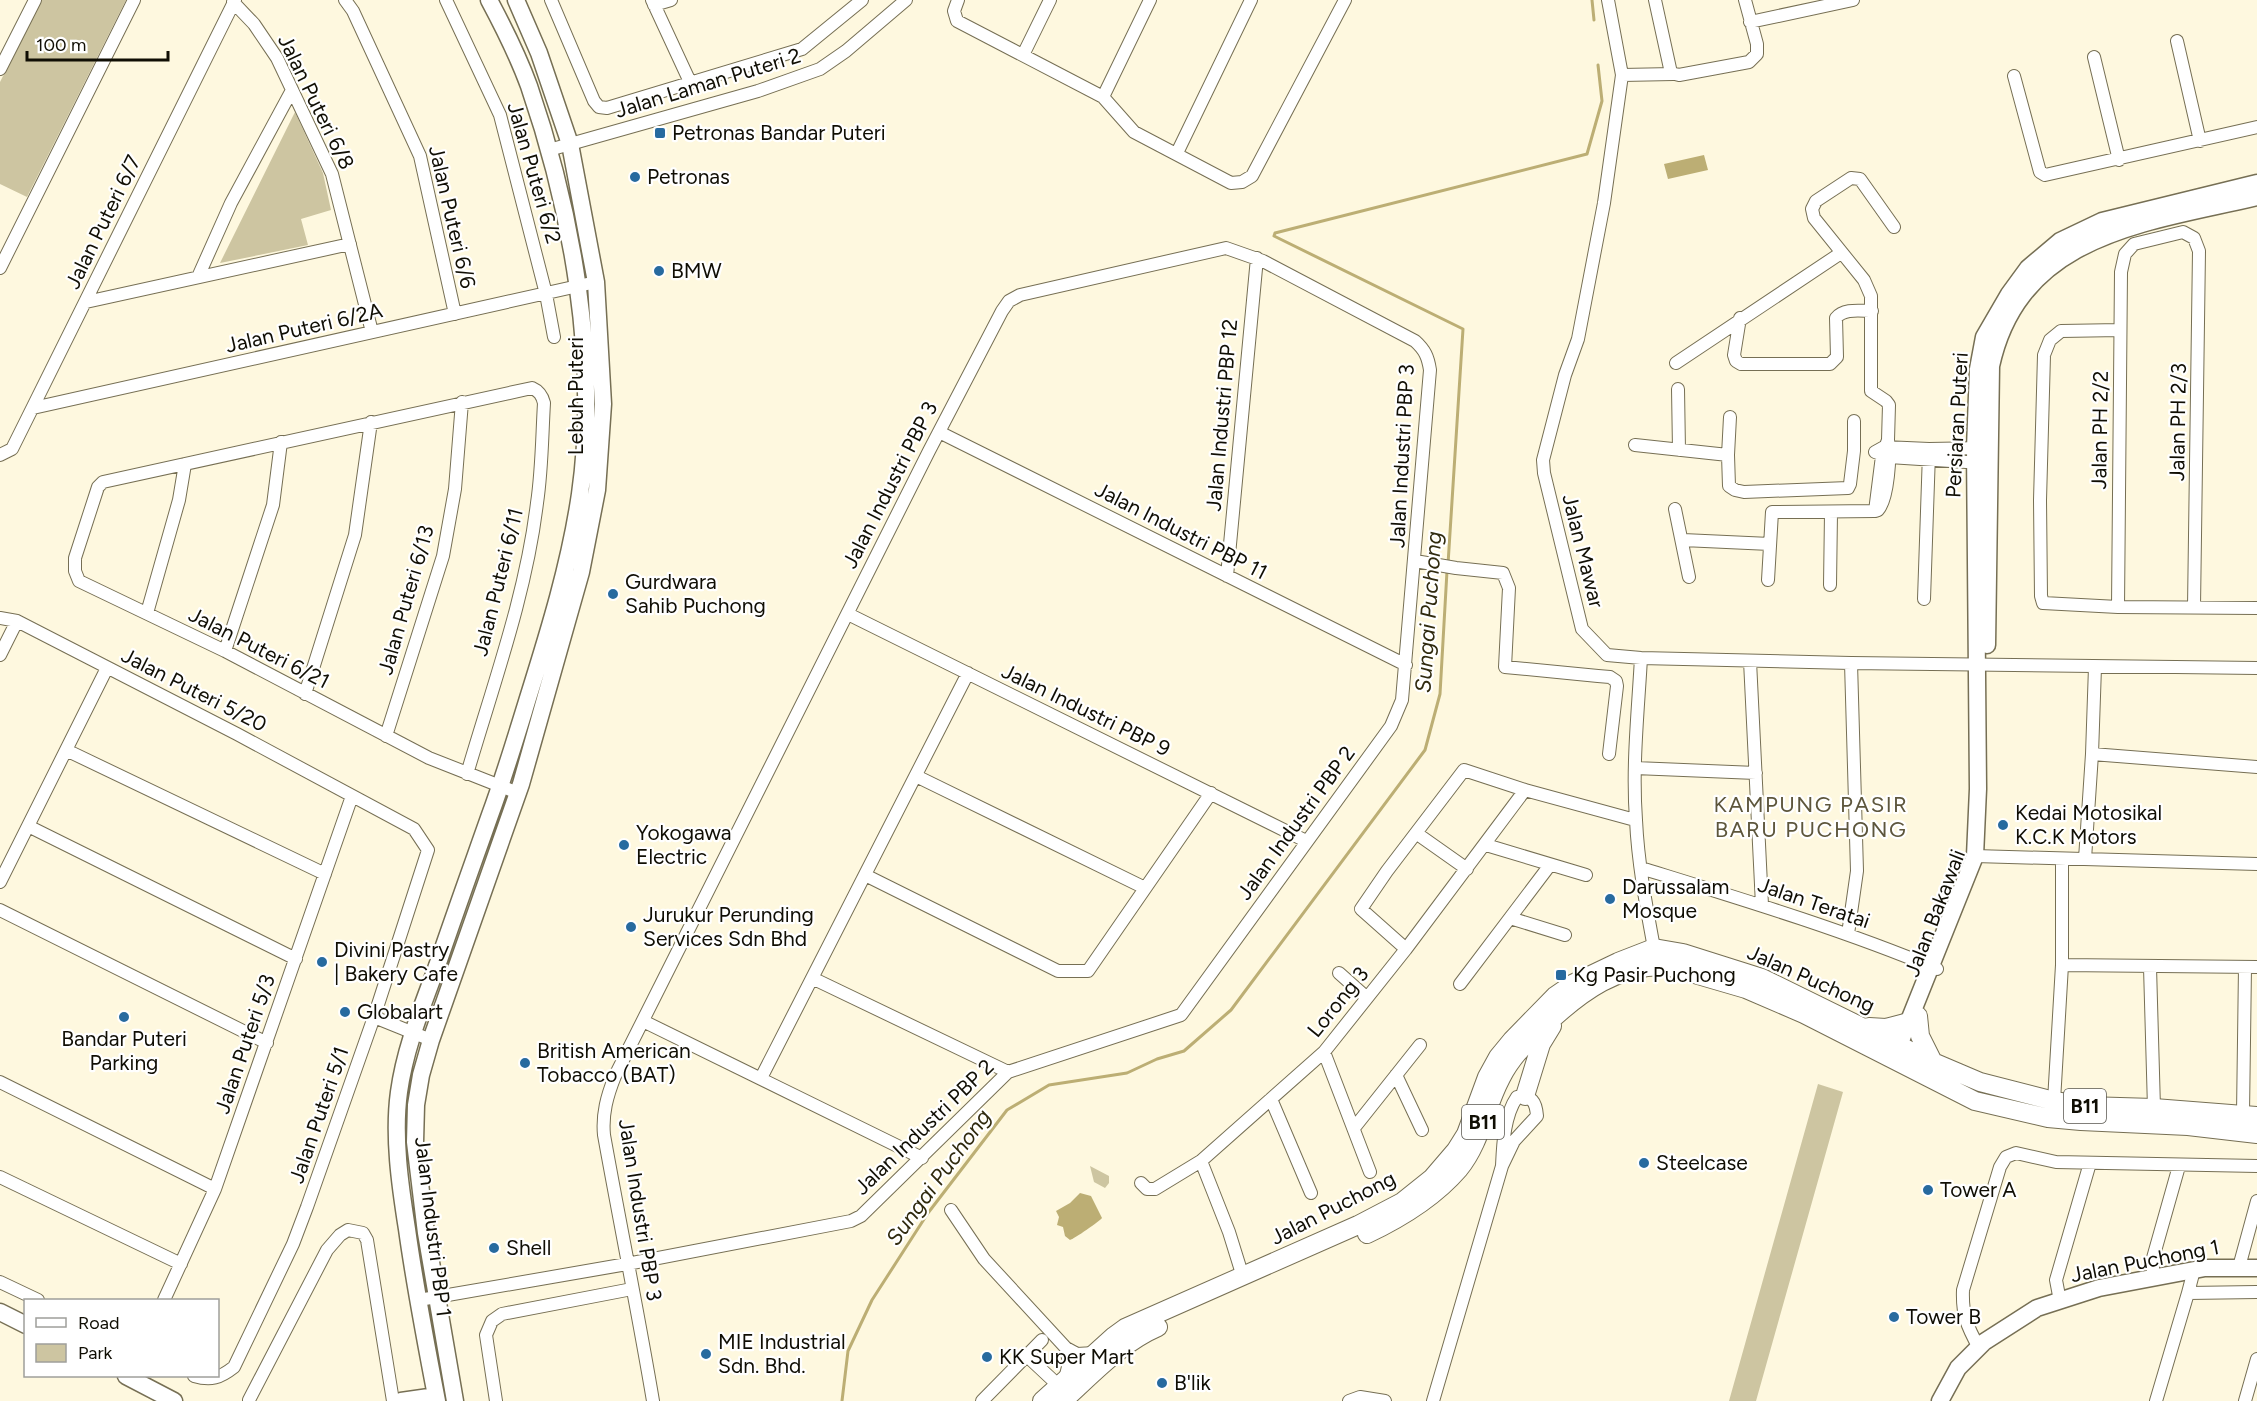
<svg xmlns="http://www.w3.org/2000/svg" width="2257" height="1401" font-family="Figtree,sans-serif">
<style>
.green{fill:#cdc5a1}
.water{fill:#bcae74}
.lines{fill:none;stroke-linecap:round;stroke-linejoin:round}
.stream{stroke:#bcae74;stroke-width:3}
.street-casing{stroke:#766f54;stroke-width:14}
.secondary-casing{stroke:#766f54;stroke-width:19}
.primary-casing{stroke:#766f54;stroke-width:20}
.street{stroke:#fff;stroke-width:12}
.secondary{stroke:#fff;stroke-width:16}
.primary{stroke:#fff;stroke-width:18}
.poi-dot{fill:#276a9f;stroke:#fff;stroke-width:2}
.labels{text-anchor:middle;stroke-width:4.5;stroke-linejoin:round;paint-order:stroke}
.shield{fill:#fff;stroke:#58564f;stroke-width:1.5}
.shield-label{font-size:20px;font-weight:bold;fill:#100e04}
.street-label{font-size:21px;fill:#100e04;stroke:#fff}
.poi-label{font-size:21px;fill:#100e04;stroke:#fff;text-anchor:start}
.water-label{font-size:22px;font-style:italic;fill:#302a0e;stroke:#fff}
.neighbourhood-label{font-size:22px;letter-spacing:1.5px;fill:#5d563c;stroke:#fff}
</style>
<rect width="100%" height="100%" fill="#fef8df"/>
<path class="green" d="M 41,0 L 126,0 L 27,197 L 0,184 L 0,82 Z
M 295,112 L 323,173 L 331,210 L 301,219 L 308,245 L 220,263 Z
M 1818,1084 L 1843,1092 L 1756,1401 L 1729,1401 Z
M 1090,1166 L 1109,1176 L 1109,1183 L 1105,1188 L 1094,1182 Z"/>
<path class="water" d="M 1704,155 L 1708,170 L 1668,179 L 1664,164 Z
M 1080,1193 L 1091,1196 L 1102,1218 C 1100,1221 1074,1239 1070,1240 L 1065,1236 L 1063,1227 L 1057,1225 L 1059,1217 L 1056,1211 L 1070,1203 Z"/>
<g class="lines">
<path class="stream" d="M 1592,0 L 1594,20
M 1448,564 L 1463,329 L 1274,236 L 1275,233 L 1587,154 L 1602,101 L 1598,65
M 842,1401 L 848,1351 L 872,1300 L 928,1213 L 1007,1110 L 1049,1085 L 1127,1073 L 1157,1059 L 1184,1051 L 1231,1010 L 1425,750 L 1440,694 L 1447,571"/>
<g class="street-casing">
<path id="street" d="M 345,0 L 353,11 L 420,156 L 455,314
M 446,0 L 500,115 L 546,294 L 554,337
M 551,0 L 594,101 L 599,107 L 607,108 L 802,49 L 862,0
M 652,0 L 690,82
M 958,0 L 954,11 L 957,21 L 1103,97 L 1134,132 L 1231,183 L 1242,182 L 1252,176 L 1345,0
M 1608,0 L 1622,75 L 1604,203 L 1578,339 L 1565,375 L 1543,460 L 1544,473 L 1582,629 L 1607,655 L 1641,658 L 1851,663 L 2257,668
M 1655,0 L 1671,73 L 1679,75 L 1749,62 L 1757,54 L 1757,44 L 1745,0
M 233,2 L 254,24 L 277,58 L 332,174 L 372,332
M 654,5 L 671,0
M 1750,22 L 1853,0
M 2177,41 L 2200,141
M 1023,55 L 1050,0
M 2094,57 L 2119,160
M 0,69 L 35,0
M 1622,75 L 1673,74
M 2014,76 L 2040,172 L 2045,175 L 2257,127
M 1103,97 L 1150,0
M 549,150 L 758,91 L 820,69 L 846,51 L 906,0
M 1177,153 L 1251,0
M 0,268 L 134,0
M 198,277 L 231,203 L 292,90
M 86,302 L 350,244
M 1740,318 L 1734,355 L 1736,361 L 1741,364 L 1830,364 L 1837,357 L 1836,318 C 1844,308 1860,311 1872,311
M 2120,330 L 2061,331 L 2050,340 L 2044,355 L 2040,500 L 2041,596 L 2043,603 L 2118,607 L 2257,608
M 1676,363 L 1841,253
M 1678,389 L 1679,450
M 33,408 L 596,282
M 1730,417 L 1728,455 L 1729,486 L 1735,490 L 1744,492 L 1848,488 L 1850,484 L 1854,451 L 1854,421
M 939,432 L 1406,665
M 1888,440 L 1889,405 L 1886,401 L 1871,391 L 1871,296 L 1864,280 L 1814,218 L 1812,209 L 1816,201 L 1851,178 L 1860,179 L 1894,227
M 1635,445 L 1728,455
M 0,455 L 12,449 L 235,0
M 1982,463 L 1889,457 L 1875,452 L 1884,447 L 1929,449 L 1983,448
M 1675,509 L 1689,577
M 1683,540 L 1770,544
M 1415,561 L 1456,568 L 1503,573 L 1509,588 L 1505,667 L 1598,676 L 1610,677 L 1616,681 L 1617,686 L 1609,754
M 1227,576 L 1257,258
M 1768,580 L 1772,512 L 1875,511 L 1878,510 C 1888,499 1891,455 1888,440 L 1882,456 L 1875,511
M 1830,585 L 1831,513
M 1924,599 L 1929,453
M 2118,607 L 2121,272 L 2125,254 L 2134,244 L 2183,232 L 2194,238 L 2199,251 L 2194,607
M 147,613 L 179,500 L 185,464
M 848,614 L 1306,841
M 0,618 L 17,621 L 237,734 L 414,829 L 428,850 L 374,1017 L 307,1207 L 293,1244 L 234,1367 C 220,1378 211,1381 194,1376
M 225,651 L 273,505 L 281,442
M 0,655 L 17,621
M 1641,658 C 1638,712 1632,766 1636,820 C 1638,863 1646,905 1654,948
M 1750,661 L 1762,905
M 305,694 L 355,535 L 371,422
M 386,736 L 443,556 L 455,489 L 462,402
M 66,750 L 325,874
M 2092,754 L 2257,767
M 1635,768 L 1756,773
M 467,774 C 493,685 526,595 537,503 C 542,470 542,436 544,403 C 542,395 539,391 532,388 L 103,482 L 98,487 L 75,558 L 75,571 L 79,581 L 225,651 L 429,758 L 518,793
M 916,776 L 1145,888
M 28,826 L 296,959
M 1416,833 L 1467,869
M 1486,845 L 1586,875
M 1975,856 L 2257,864
M 2085,859 L 2092,754 L 2095,667
M 1641,868 C 1741,899 1841,929 1937,969
M 865,875 L 1058,971 L 1088,971 L 1211,793
M 0,882 L 107,668
M 0,910 L 267,1043
M 1510,918 L 1565,935
M 1848,934 L 1857,871 L 1851,663
M 1406,949 L 1361,909 L 1387,871 L 1464,770 L 1525,790 L 1635,820
M 2062,965 L 2257,967
M 2150,967 L 2154,1108
M 1339,973 L 1367,998
M 812,978 L 1008,1072
M 1460,984 L 1550,865
M 374,1017 L 431,1040
M 643,1021 L 922,1158
M 1324,1052 L 1370,1172
M 1396,1075 L 1422,1130
M 761,1078 L 968,673
M 0,1082 L 215,1189
M 1271,1099 L 1311,1193
M 2054,1101 L 2062,965 L 2062,859
M 2243,1114 L 2245,967
M 1354,1128 L 1420,1045
M 1201,1161 L 1229,1232 L 1243,1277
M 0,1177 L 181,1264
M 1141,1183 L 1147,1189 L 1155,1189 L 1201,1161 L 1324,1052 L 1406,949 L 1525,790
M 951,1210 L 984,1259 L 1066,1348 L 1077,1354 L 1094,1353
M 2239,1267 L 2257,1201
M 2194,1270 L 2188,1293 L 2257,1292
M 2153,1278 L 2153,1258 L 2179,1166
M 0,1282 L 38,1300
M 164,1300 L 215,1189 L 352,796
M 419,1300 L 627,1264 L 851,1221 L 861,1216 L 1008,1072 L 1181,1015 L 1391,726 L 1402,700 L 1430,370 C 1428,357 1425,350 1415,341 L 1263,261 L 1226,248 L 1020,295 L 1009,301 L 1002,311 L 929,451 L 615,1076 C 607,1096 602,1114 604,1135 C 620,1224 638,1312 653,1401
M 2060,1301 L 2056,1280 L 2090,1163
M 1979,1348 C 1967,1326 1962,1315 1963,1290 L 2000,1167 L 2006,1157 L 2016,1153 L 2056,1162 L 2257,1166
M 1027,1356 L 1058,1385
M 1065,1379 L 1069,1363 L 1066,1348
M 249,1400 L 327,1250 L 340,1235 L 348,1230 L 363,1233 L 367,1240 L 393,1401
M 496,1401 L 486,1335 L 492,1321 L 502,1314 L 632,1289
M 982,1401 L 1042,1340
M 1349,1401 L 1360,1397 L 1385,1401
M 1433,1401 L 1502,1166 L 1514,1141 L 1537,1116 C 1536,1102 1532,1095 1517,1097 C 1504,1116 1503,1144 1502,1166
M 2156,1401 L 2188,1293
M 2245,1401 L 2257,1359"/>
</g>
<g class="secondary-casing">
<path id="secondary" d="M 1987,645 L 1991,366 C 2020,233 2147,223 2257,197
M 1894,1058 L 1975,856 L 1978,789 L 1975,448 L 1978,369 L 1984,337 L 2009,294 L 2028,268 L 2060,241 L 2102,221 L 2257,183
M 0,1312 L 26,1325
M 126,1376 L 174,1401
M 401,1401 L 436,1396
M 437,1401 C 426,1344 415,1287 407,1229 C 400,1185 393,1136 399,1092 C 405,1048 422,1007 437,966 C 454,916 472,866 490,815 C 504,777 516,737 528,698 C 549,631 570,563 580,494 C 599,361 572,211 529,86 C 518,56 504,28 489,0
M 455,1401 L 426,1233 L 415,1142 L 416,1105 L 421,1075 L 431,1040 L 521,784 L 581,572 L 597,490 L 603,404 L 596,282 L 570,144 L 539,53 L 516,0
M 1940,1401 L 1958,1368 L 1984,1342 L 2037,1308 L 2099,1288 L 2205,1268 L 2257,1268"/>
</g>
<g class="primary-casing">
<path id="primary" d="M 1918,1016 L 1920,1036 L 1933,1062
M 1869,1027 L 1886,1028 L 1909,1022
M 1525,1096 L 1541,1044 L 1552,1026
M 1367,1234 C 1401,1218 1434,1198 1459,1169 C 1481,1142 1485,1108 1501,1078 C 1512,1056 1529,1039 1548,1023 C 1581,992 1619,964 1667,966 L 1746,989 L 1804,1014 L 1975,1101 L 2048,1118 L 2081,1121 L 2188,1126 L 2257,1134
M 1042,1401 L 1114,1336 L 1125,1328 L 1358,1225 L 1402,1202 L 1432,1178 L 1456,1150 L 1466,1134 L 1487,1077 L 1498,1057 L 1512,1040 L 1555,996 L 1574,983 L 1618,962 L 1654,948 L 1683,953 L 1762,978 L 1933,1062 L 1980,1082 L 2054,1101 L 2086,1106 L 2154,1108 L 2257,1116
M 1063,1401 C 1093,1374 1121,1343 1158,1327"/>
</g>
<use href="#street" class="street"/>
<use href="#secondary" class="secondary"/>
<use href="#primary" class="primary"/>
</g>
<g class="poi-dot">
<rect x="654" y="127" width="12" height="12" rx="3"/>
<circle cx="635" cy="177" r="6"/>
<circle cx="659" cy="271" r="6"/>
<circle cx="613" cy="594" r="6"/>
<circle cx="2003" cy="825" r="6"/>
<circle cx="624" cy="845" r="6"/>
<circle cx="1610" cy="899" r="6"/>
<circle cx="631" cy="927" r="6"/>
<circle cx="322" cy="962" r="6"/>
<rect x="1555" y="969" width="12" height="12" rx="3"/>
<circle cx="345" cy="1012" r="6"/>
<circle cx="124" cy="1017" r="6"/>
<circle cx="525" cy="1063" r="6"/>
<circle cx="1644" cy="1163" r="6"/>
<circle cx="1928" cy="1190" r="6"/>
<circle cx="494" cy="1248" r="6"/>
<circle cx="1894" cy="1317" r="6"/>
<circle cx="706" cy="1354" r="6"/>
<circle cx="987" cy="1357" r="6"/>
<circle cx="1162" cy="1383" r="6"/>
</g>
<g class="labels">
<g class="shield">
<rect x="2064" y="1089" width="42" height="34" rx="4.5"/>
<rect x="1462" y="1105" width="42" height="34" rx="4.5"/>
</g>
<g class="shield-label">
<text x="2085" y="1113">B11</text>
<text x="1483" y="1129">B11</text>
</g>
<g class="street-label">
<text transform="translate(708 83) rotate(-17)" y="7">Jalan Laman Puteri 2</text>
<text transform="translate(316 102) rotate(64)" y="7">Jalan Puteri 6/8</text>
<text transform="translate(534 173) rotate(74)" y="7">Jalan Puteri 6/2</text>
<text transform="translate(452 217) rotate(77)" y="7">Jalan Puteri 6/6</text>
<text transform="translate(103 222) rotate(-64)" y="7">Jalan Puteri 6/7</text>
<text transform="translate(304 328) rotate(-13)" y="7">Jalan Puteri 6/2A</text>
<text transform="translate(576 396) rotate(-90)" y="7">Lebuh Puteri</text>
<text transform="translate(1222 415) rotate(-85)" y="7">Jalan Industri PBP 12</text>
<text transform="translate(2178 422) rotate(-89)" y="7">Jalan PH 2/3</text>
<text transform="translate(1957 425) rotate(-87)" y="7">Persiaran Puteri</text>
<text transform="translate(2100 430) rotate(-89)" y="7">Jalan PH 2/2</text>
<text transform="translate(1402 456) rotate(-87)" y="7">Jalan Industri PBP 3</text>
<text transform="translate(890 485) rotate(-63)" y="7">Jalan Industri PBP 3</text>
<text transform="translate(1181 531) rotate(27)" y="7">Jalan Industri PBP 11</text>
<text transform="translate(1583 551) rotate(76)" y="7">Jalan Mawar</text>
<text transform="translate(498 582) rotate(-76)" y="7">Jalan Puteri 6/11</text>
<text transform="translate(406 600) rotate(-74)" y="7">Jalan Puteri 6/13</text>
<text transform="translate(259 648) rotate(27)" y="7">Jalan Puteri 6/21</text>
<text transform="translate(194 690) rotate(27)" y="7">Jalan Puteri 5/20</text>
<text transform="translate(1086 710) rotate(26)" y="7">Jalan Industri PBP 9</text>
<text transform="translate(1296 823) rotate(-54)" y="7">Jalan Industri PBP 2</text>
<text transform="translate(1814 903) rotate(19)" y="7">Jalan Teratai</text>
<text transform="translate(1935 913) rotate(-69)" y="7">Jalan Bakawali</text>
<text transform="translate(1811 979) rotate(24)" y="7">Jalan Puchong</text>
<text transform="translate(1338 1002) rotate(-51)" y="7">Lorong 3</text>
<text transform="translate(245 1044) rotate(-71)" y="7">Jalan Puteri 5/3</text>
<text transform="translate(319 1115) rotate(-71)" y="7">Jalan Puteri 5/1</text>
<text transform="translate(924 1127) rotate(-44)" y="7">Jalan Industri PBP 2</text>
<text transform="translate(1333 1208) rotate(-27)" y="7">Jalan Puchong</text>
<text transform="translate(640 1210) rotate(81)" y="7">Jalan Industri PBP 3</text>
<text transform="translate(433 1227) rotate(83)" y="7">Jalan Industri PBP 1</text>
<text transform="translate(2145 1261) rotate(-11)" y="7">Jalan Puchong 1</text>
</g>
<g class="poi-label">
<text x="672" y="140">Petronas Bandar Puteri</text>
<text x="647" y="184">Petronas</text>
<text x="671" y="278">BMW</text>
<text x="625" y="589">Gurdwara<tspan x="625" dy="24">Sahib Puchong</tspan></text>
<text x="2015" y="820">Kedai Motosikal<tspan x="2015" dy="24">K.C.K Motors</tspan></text>
<text x="636" y="840">Yokogawa<tspan x="636" dy="24">Electric</tspan></text>
<text x="1622" y="894">Darussalam<tspan x="1622" dy="24">Mosque</tspan></text>
<text x="643" y="922">Jurukur Perunding<tspan x="643" dy="24">Services Sdn Bhd</tspan></text>
<text x="334" y="957">Divini Pastry<tspan x="334" dy="24">| Bakery Cafe</tspan></text>
<text x="1573" y="982">Kg Pasir Puchong</text>
<text x="357" y="1019">Globalart</text>
<text x="124" y="1046" text-anchor="middle">Bandar Puteri<tspan x="124" dy="24">Parking</tspan></text>
<text x="537" y="1058">British American<tspan x="537" dy="24">Tobacco (BAT)</tspan></text>
<text x="1656" y="1170">Steelcase</text>
<text x="1940" y="1197">Tower A</text>
<text x="506" y="1255">Shell</text>
<text x="1906" y="1324">Tower B</text>
<text x="718" y="1349">MIE Industrial<tspan x="718" dy="24">Sdn. Bhd.</tspan></text>
<text x="999" y="1364">KK Super Mart</text>
<text x="1174" y="1390">B'lik</text>
</g>
<g class="water-label">
<text transform="translate(1428 612) rotate(-86)" y="8">Sungai Puchong</text>
<text transform="translate(938 1177) rotate(-54)" y="8">Sungai Puchong</text>
</g>
<g class="neighbourhood-label">
<text x="1811" y="812">KAMPUNG PASIR<tspan x="1811" dy="25">BARU PUCHONG</tspan></text>
</g>
</g>
<rect x="24" y="1299" width="195" height="78" fill="#ffffff" stroke="#9f9f9b" stroke-width="1.5"/>
<rect x="36" y="1318" width="30" height="9" fill="#ffffff" stroke="#9f9f9b" stroke-width="1.5"/>
<text x="78" y="1329" font-size="18" fill="#100e04">Road</text>
<rect x="36" y="1344" width="30" height="18" fill="#cdc5a1" stroke="#9f9f9b" stroke-width="1.5"/>
<text x="78" y="1359" font-size="18" fill="#100e04">Park</text>
<path d="M27 51v9h141v-9" fill="none" stroke="#100e04" stroke-width="3"/>
<text x="36" y="51" font-size="18" fill="#100e04" stroke="#ffffff" stroke-width="4.5" paint-order="stroke">100 m</text>
</svg>
